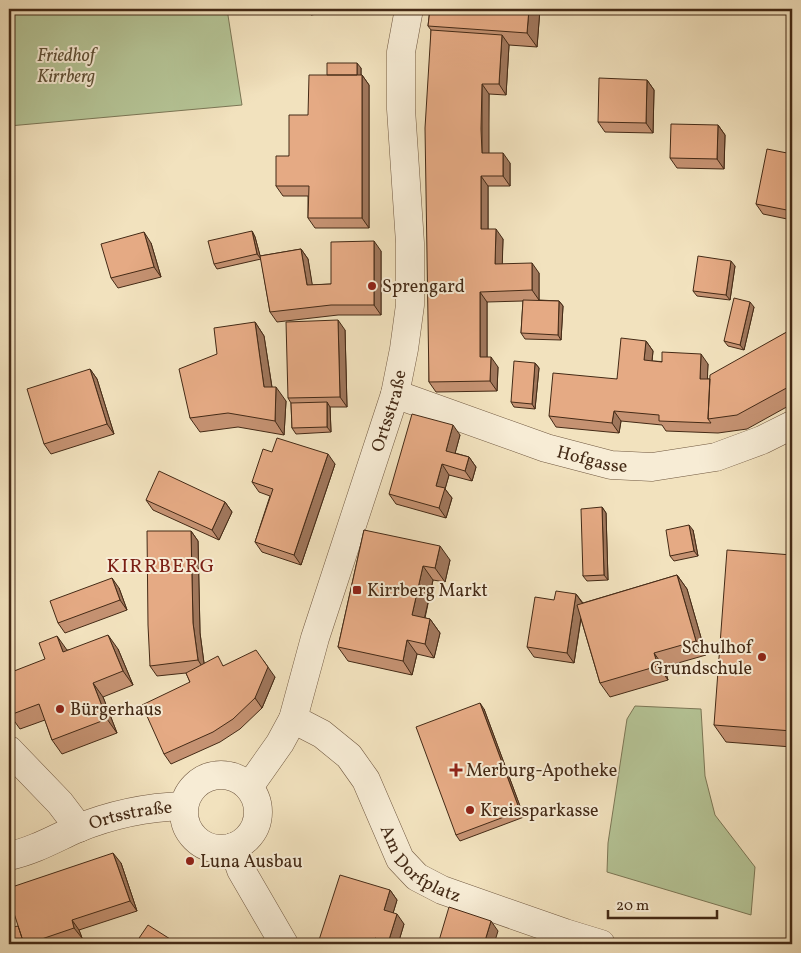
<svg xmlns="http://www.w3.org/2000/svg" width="801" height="953" font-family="Vollkorn,serif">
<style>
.green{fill:#b5c496;stroke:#7c7756}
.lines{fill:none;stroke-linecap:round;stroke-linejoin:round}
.minor-casing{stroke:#705840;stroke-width:29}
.tertiary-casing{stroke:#705840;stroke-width:29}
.minor{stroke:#f7ecd5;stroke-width:28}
.tertiary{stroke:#f7ecd5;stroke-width:28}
.wall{fill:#c59272;stroke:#442a16}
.shaded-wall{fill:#a0775c;stroke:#442a16}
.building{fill:#e5aa84;stroke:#442a16}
.poi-dot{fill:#8f2418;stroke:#f7ecd5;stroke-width:2}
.labels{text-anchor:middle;stroke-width:4;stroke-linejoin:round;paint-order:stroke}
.park-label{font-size:18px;font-style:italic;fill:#605036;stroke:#f7ecd5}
.poi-label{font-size:18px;fill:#442a16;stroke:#f7ecd5;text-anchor:start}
.street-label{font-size:18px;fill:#442a16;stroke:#f7ecd5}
.quarter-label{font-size:20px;letter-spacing:1px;fill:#7a1f14;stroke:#f7ecd5}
</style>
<rect width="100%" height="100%" fill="#f2e2be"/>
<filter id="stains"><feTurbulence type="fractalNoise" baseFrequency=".004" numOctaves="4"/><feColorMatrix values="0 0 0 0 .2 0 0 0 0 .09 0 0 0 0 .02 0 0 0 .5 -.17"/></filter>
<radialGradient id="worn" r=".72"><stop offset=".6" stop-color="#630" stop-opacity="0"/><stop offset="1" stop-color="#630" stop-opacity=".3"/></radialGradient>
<path class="green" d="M 9,9 L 227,9 L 242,105 L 9,126 Z
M 635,706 L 701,709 L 705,776 L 715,815 L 755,867 L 751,915 L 607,872 L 608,843 L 627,719 Z"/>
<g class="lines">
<g class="minor-casing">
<g id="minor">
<path id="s1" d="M 395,394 L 546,448 L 611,465 L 652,467 L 716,457 L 762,440 L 792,425"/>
<path id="s2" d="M 293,719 L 322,734 L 349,756 L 366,780 L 400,859 L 417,877 L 442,890 L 565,933 L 601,944"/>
<path d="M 9,750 L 60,803 L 79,828"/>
<path d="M 233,847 L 241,870 L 284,944"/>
</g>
</g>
<g class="tertiary-casing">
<g id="tertiary">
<circle cx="221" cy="812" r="37"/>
<path id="s3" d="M 249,787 L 280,743 L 293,719 L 315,638 L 395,394 L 404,349 L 410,305 L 410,243 L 401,109 L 401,52 L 409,9"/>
<path id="s4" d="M 9,856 C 33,851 54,839 76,829 C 110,815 147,807 184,806"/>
</g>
</g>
<use href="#minor" class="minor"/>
<use href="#tertiary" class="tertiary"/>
</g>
<path class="wall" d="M 307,9 L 346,9 L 311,15 Z
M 430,9 L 540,9 L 537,47 L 509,45 L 506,95 L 489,94 L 488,153 L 510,163 L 510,186 L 488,186 L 488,229 L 503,239 L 502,264 L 539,273 L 539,300 L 559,301 L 563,306 L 561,340 L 525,339 L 521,333 L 523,301 L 487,302 L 487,357 L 498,367 L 497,391 L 436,392 L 429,382 L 431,30 L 428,26 Z
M 361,68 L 361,75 L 362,75 L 369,85 L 369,228 L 315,228 L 308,218 L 308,196 L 283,196 L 276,186 L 289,156 L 327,75 Z
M 647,80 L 654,90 L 653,133 L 605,132 L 598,122 Z
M 718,125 L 725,135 L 724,169 L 677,168 L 670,158 Z
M 792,154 L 792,220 L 763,214 L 756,204 Z
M 252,231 L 255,237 L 260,256 L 301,249 L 308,259 L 312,285 L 331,284 L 381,251 L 381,315 L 338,315 L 277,322 L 270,312 L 261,259 L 217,269 L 214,264 Z
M 151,243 L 161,277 L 118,288 L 111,278 Z
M 735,266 L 730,300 L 697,296 L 693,291 Z
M 754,307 L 744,350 L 728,346 L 724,341 Z
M 9,310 L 14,325 L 9,326 Z
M 255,322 L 264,336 L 272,387 L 286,401 L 284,435 L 238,427 L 200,432 L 190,418 L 217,354 Z
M 792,329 L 792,404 L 747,429 L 718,433 L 666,431 L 662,425 L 621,421 L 619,433 L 556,427 L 549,416 L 617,379 L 646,341 L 653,351 L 652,361 L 708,364 L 707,379 L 710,379 Z
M 345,330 L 347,407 L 330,407 L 331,432 L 296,434 L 292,428 L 291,403 L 288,398 Z
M 535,363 L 539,368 L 535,409 L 514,407 L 511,402 Z
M 90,369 L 97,379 L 114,434 L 51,454 L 44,444 Z
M 460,435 L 455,453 L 469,457 L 476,467 L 472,481 L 449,475 L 445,489 L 452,498 L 446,518 L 396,504 L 389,494 Z
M 272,452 L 335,464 L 301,565 L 262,552 L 255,542 L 270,496 L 259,492 L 252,482 Z
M 146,500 L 225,502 L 232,512 L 219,540 L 153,510 Z
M 602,507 L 606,513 L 608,580 L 587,581 L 583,576 Z
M 364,530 L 450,560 L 445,582 L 433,580 L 425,618 L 430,619 L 440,633 L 434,658 L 417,654 L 412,675 L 348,661 L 338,647 Z
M 693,530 L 698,556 L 674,561 L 670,556 Z
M 191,531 L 198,541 L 200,633 L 204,663 L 224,666 L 275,677 L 262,708 L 240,729 L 220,742 L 171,764 L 164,754 L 190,682 L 186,673 L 157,676 L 150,666 Z
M 792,555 L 792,747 L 726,742 L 714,725 Z
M 677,575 L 687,589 L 706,655 L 664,667 L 668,680 L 610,697 L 600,683 L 581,619 L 574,663 L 534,657 L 527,647 L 576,594 L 583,603 Z
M 119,588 L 127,610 L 65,633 L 58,623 Z
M 118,649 L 133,685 L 103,697 L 117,733 L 62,754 L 52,740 L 45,720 L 20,729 L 10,715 L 67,650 Z
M 484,709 L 524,817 L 460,841 L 456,835 Z
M 121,863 L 137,911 L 79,930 L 82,938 L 64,944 L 9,944 L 18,926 Z
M 390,890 L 397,900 L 393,913 L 404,924 L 398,944 L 322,944 L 319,940 Z"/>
<path class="shaded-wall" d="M 529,9 L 540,9 L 537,47 L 527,33 Z
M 502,35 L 509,45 L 506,95 L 499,84 Z
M 357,63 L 361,68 L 361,84 L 357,79 Z
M 362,75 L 369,85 L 369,228 L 362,218 Z
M 647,80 L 654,90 L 653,133 L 646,123 Z
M 482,84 L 489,94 L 489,163 L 482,153 Z
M 718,125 L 725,135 L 724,169 L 717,159 Z
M 503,153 L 510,163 L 510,186 L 503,176 Z
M 481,176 L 488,186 L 488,239 L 481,229 Z
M 496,229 L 503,239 L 502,274 L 495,264 Z
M 252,231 L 255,237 L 261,259 L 257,254 Z
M 144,232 L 151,243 L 161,277 L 154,267 Z
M 374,241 L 381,251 L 381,315 L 374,305 Z
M 301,249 L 308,259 L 314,295 L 307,285 Z
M 731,261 L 735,266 L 730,300 L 726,295 Z
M 532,263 L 539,273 L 539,300 L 532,290 Z
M 480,292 L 487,302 L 487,367 L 480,357 Z
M 559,301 L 563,306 L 561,340 L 558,335 Z
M 750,302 L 754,307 L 744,350 L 740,345 Z
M 9,310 L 14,325 L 9,318 Z
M 338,320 L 345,330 L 347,407 L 340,397 Z
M 255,322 L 264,336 L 274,401 L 264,387 Z
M 646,341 L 653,351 L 651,370 L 644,360 Z
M 701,354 L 708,364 L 707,389 L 700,379 Z
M 491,357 L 498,367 L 497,391 L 490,381 Z
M 535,363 L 539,368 L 535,409 L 532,404 Z
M 90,369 L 97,379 L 114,434 L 107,424 Z
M 276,387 L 286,401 L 284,435 L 275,421 Z
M 327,402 L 330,407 L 331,432 L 327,427 Z
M 614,411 L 621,421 L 619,433 L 612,423 Z
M 453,425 L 460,435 L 453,461 L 446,451 Z
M 328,454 L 335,464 L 301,565 L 294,555 Z
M 469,457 L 476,467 L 472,481 L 465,471 Z
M 442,464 L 449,475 L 445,489 L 452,498 L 446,518 L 439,508 L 436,486 Z
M 225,502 L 232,512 L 219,540 L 212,530 Z
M 602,507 L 606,513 L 608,580 L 604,575 Z
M 689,525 L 693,530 L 698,556 L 694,551 Z
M 191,531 L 198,541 L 200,633 L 205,671 L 198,660 L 193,623 Z
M 440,546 L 450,560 L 445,582 L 435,568 Z
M 423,566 L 433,580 L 422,629 L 412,615 Z
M 677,575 L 687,589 L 706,655 L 696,641 Z
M 112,578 L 119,588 L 127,610 L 120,600 Z
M 576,594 L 583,604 L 574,663 L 567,653 Z
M 430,619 L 440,633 L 434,658 L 425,644 Z
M 108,635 L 118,649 L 133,685 L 123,671 Z
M 57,636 L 67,650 L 73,666 L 63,652 Z
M 407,640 L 417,654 L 412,675 L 403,661 Z
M 654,653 L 664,667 L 668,680 L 658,666 Z
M 263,660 L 275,677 L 262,708 L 255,698 Z
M 93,683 L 103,697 L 117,733 L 107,719 Z
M 480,703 L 484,709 L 524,817 L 520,811 Z
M 113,853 L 121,863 L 137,911 L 130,901 Z
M 390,890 L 397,900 L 391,920 L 384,910 Z
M 397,914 L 404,924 L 398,944 L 389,944 L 388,943 Z
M 72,920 L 79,930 L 82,938 L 74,928 Z
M 491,921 L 498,931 L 494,944 L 484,944 Z
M 375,938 L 379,944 L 373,944 Z"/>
<path class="building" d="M 430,9 L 529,9 L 527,33 L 428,26 Z
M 431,30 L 502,35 L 499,84 L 482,84 L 481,129 L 482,153 L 503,153 L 503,176 L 481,176 L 481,229 L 496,229 L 495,264 L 532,263 L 532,290 L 480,292 L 480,357 L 491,357 L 490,381 L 429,382 L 425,128 Z
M 327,63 L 357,63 L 357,75 L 327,75 Z
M 309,75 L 362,75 L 362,218 L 308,218 L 309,186 L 276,186 L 276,156 L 289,156 L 289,115 L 308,115 Z
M 599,78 L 647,80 L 646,123 L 598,122 Z
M 671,124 L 718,125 L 717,159 L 670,158 Z
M 767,149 L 792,154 L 792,211 L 756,204 Z
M 252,231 L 257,254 L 214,264 L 208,241 Z
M 144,232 L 154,267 L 111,278 L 101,244 Z
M 374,241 L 374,305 L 331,305 L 270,312 L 260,256 L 301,249 L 307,285 L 331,284 L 331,242 Z
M 698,256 L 731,261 L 726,295 L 693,291 Z
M 734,298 L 750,302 L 740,345 L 724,341 Z
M 523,300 L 559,301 L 558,335 L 521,333 Z
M 338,320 L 340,397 L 288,398 L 286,322 Z
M 255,322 L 264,387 L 276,387 L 275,421 L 228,413 L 190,418 L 179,369 L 217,354 L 214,328 Z
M 792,329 L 792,385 L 737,415 L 708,419 L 710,375 Z
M 621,338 L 646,341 L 644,360 L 662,362 L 662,352 L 701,354 L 700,379 L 710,379 L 708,419 L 711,423 L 659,421 L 659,415 L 614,411 L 612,423 L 549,416 L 553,373 L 617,379 Z
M 514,361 L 535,363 L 532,404 L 511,402 Z
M 90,369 L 107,424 L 44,444 L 27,389 Z
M 327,402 L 327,427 L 292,428 L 291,403 Z
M 412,414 L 453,425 L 446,451 L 469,457 L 465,471 L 442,464 L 436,486 L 445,488 L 439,508 L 389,494 Z
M 277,438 L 328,454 L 294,555 L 255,542 L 273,489 L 252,482 L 263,449 L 272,452 Z
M 159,471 L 225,502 L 212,530 L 146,500 Z
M 602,507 L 604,575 L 583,576 L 581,509 Z
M 689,525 L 694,551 L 670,556 L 666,530 Z
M 364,530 L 440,546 L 435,568 L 423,566 L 412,615 L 430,619 L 425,644 L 407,640 L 403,661 L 338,647 Z
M 147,531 L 191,531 L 193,623 L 198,660 L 150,666 L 148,625 Z
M 727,550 L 792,555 L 792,731 L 714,725 Z
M 677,575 L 696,641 L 654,653 L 658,666 L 600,683 L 577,605 Z
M 112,578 L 120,600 L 58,623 L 50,601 Z
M 556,591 L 576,594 L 567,653 L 527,647 L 535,597 L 554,600 Z
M 108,635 L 123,671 L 93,683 L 107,719 L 52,740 L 39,704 L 10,715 L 9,712 L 9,673 L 45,659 L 39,643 L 57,636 L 63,652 Z
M 256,650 L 268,667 L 255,698 L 233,719 L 213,732 L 164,754 L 142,705 L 190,682 L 186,673 L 218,656 L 223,666 Z
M 480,703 L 520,811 L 456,835 L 416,727 Z
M 113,853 L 130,901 L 72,920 L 74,928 L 27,944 L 24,944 L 9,898 L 9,888 Z
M 340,875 L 390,890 L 384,910 L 397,914 L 388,943 L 375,938 L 373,944 L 333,944 L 319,940 Z
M 449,907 L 491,921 L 484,944 L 438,944 Z
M 148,925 L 178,944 L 135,944 Z
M 18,926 L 24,944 L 9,944 L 9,928 Z"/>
<g class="poi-dot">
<circle cx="372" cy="286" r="5"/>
<rect x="352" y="585" width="10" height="10" rx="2.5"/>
<circle cx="762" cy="657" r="5"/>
<circle cx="60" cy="709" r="5"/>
<path d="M453.5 762.5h5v5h5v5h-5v5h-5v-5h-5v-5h5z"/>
<circle cx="470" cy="810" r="5"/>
<circle cx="190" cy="861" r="5"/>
</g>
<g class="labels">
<g class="park-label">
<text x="66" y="61">Friedhof<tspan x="66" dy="21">Kirrberg</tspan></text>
</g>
<g class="poi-label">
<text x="382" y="292">Sprengard</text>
<text x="367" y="596">Kirrberg Markt</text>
<text x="752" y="653" text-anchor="end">Schulhof<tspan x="752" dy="21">Grundschule</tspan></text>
<text x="70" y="715">Bürgerhaus</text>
<text x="466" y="776">Merburg-Apotheke</text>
<text x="480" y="816">Kreissparkasse</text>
<text x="200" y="867">Luna Ausbau</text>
</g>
<g class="street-label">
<text dy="6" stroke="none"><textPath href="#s3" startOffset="404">Ortsstraße</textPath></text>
<text dy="6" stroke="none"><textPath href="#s1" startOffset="208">Hofgasse</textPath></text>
<text dy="6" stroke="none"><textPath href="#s4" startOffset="129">Ortsstraße</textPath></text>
<text dy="6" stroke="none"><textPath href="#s2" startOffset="201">Am Dorfplatz</textPath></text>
</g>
<g class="quarter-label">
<text x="161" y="572">KIRRBERG</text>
</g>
</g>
<rect width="801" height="953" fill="none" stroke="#f2e2be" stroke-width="30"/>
<rect x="10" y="10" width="781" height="933" fill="none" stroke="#442a16" stroke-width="2.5"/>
<rect x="15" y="15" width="771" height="923" fill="none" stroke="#442a16"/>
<path d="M608 910v8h109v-8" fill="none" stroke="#442a16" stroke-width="2.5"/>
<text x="616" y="910" font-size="15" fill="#442a16" stroke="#f7ecd5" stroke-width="4" paint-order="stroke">20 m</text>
<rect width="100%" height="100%" filter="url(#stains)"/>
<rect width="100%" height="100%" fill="url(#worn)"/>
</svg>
